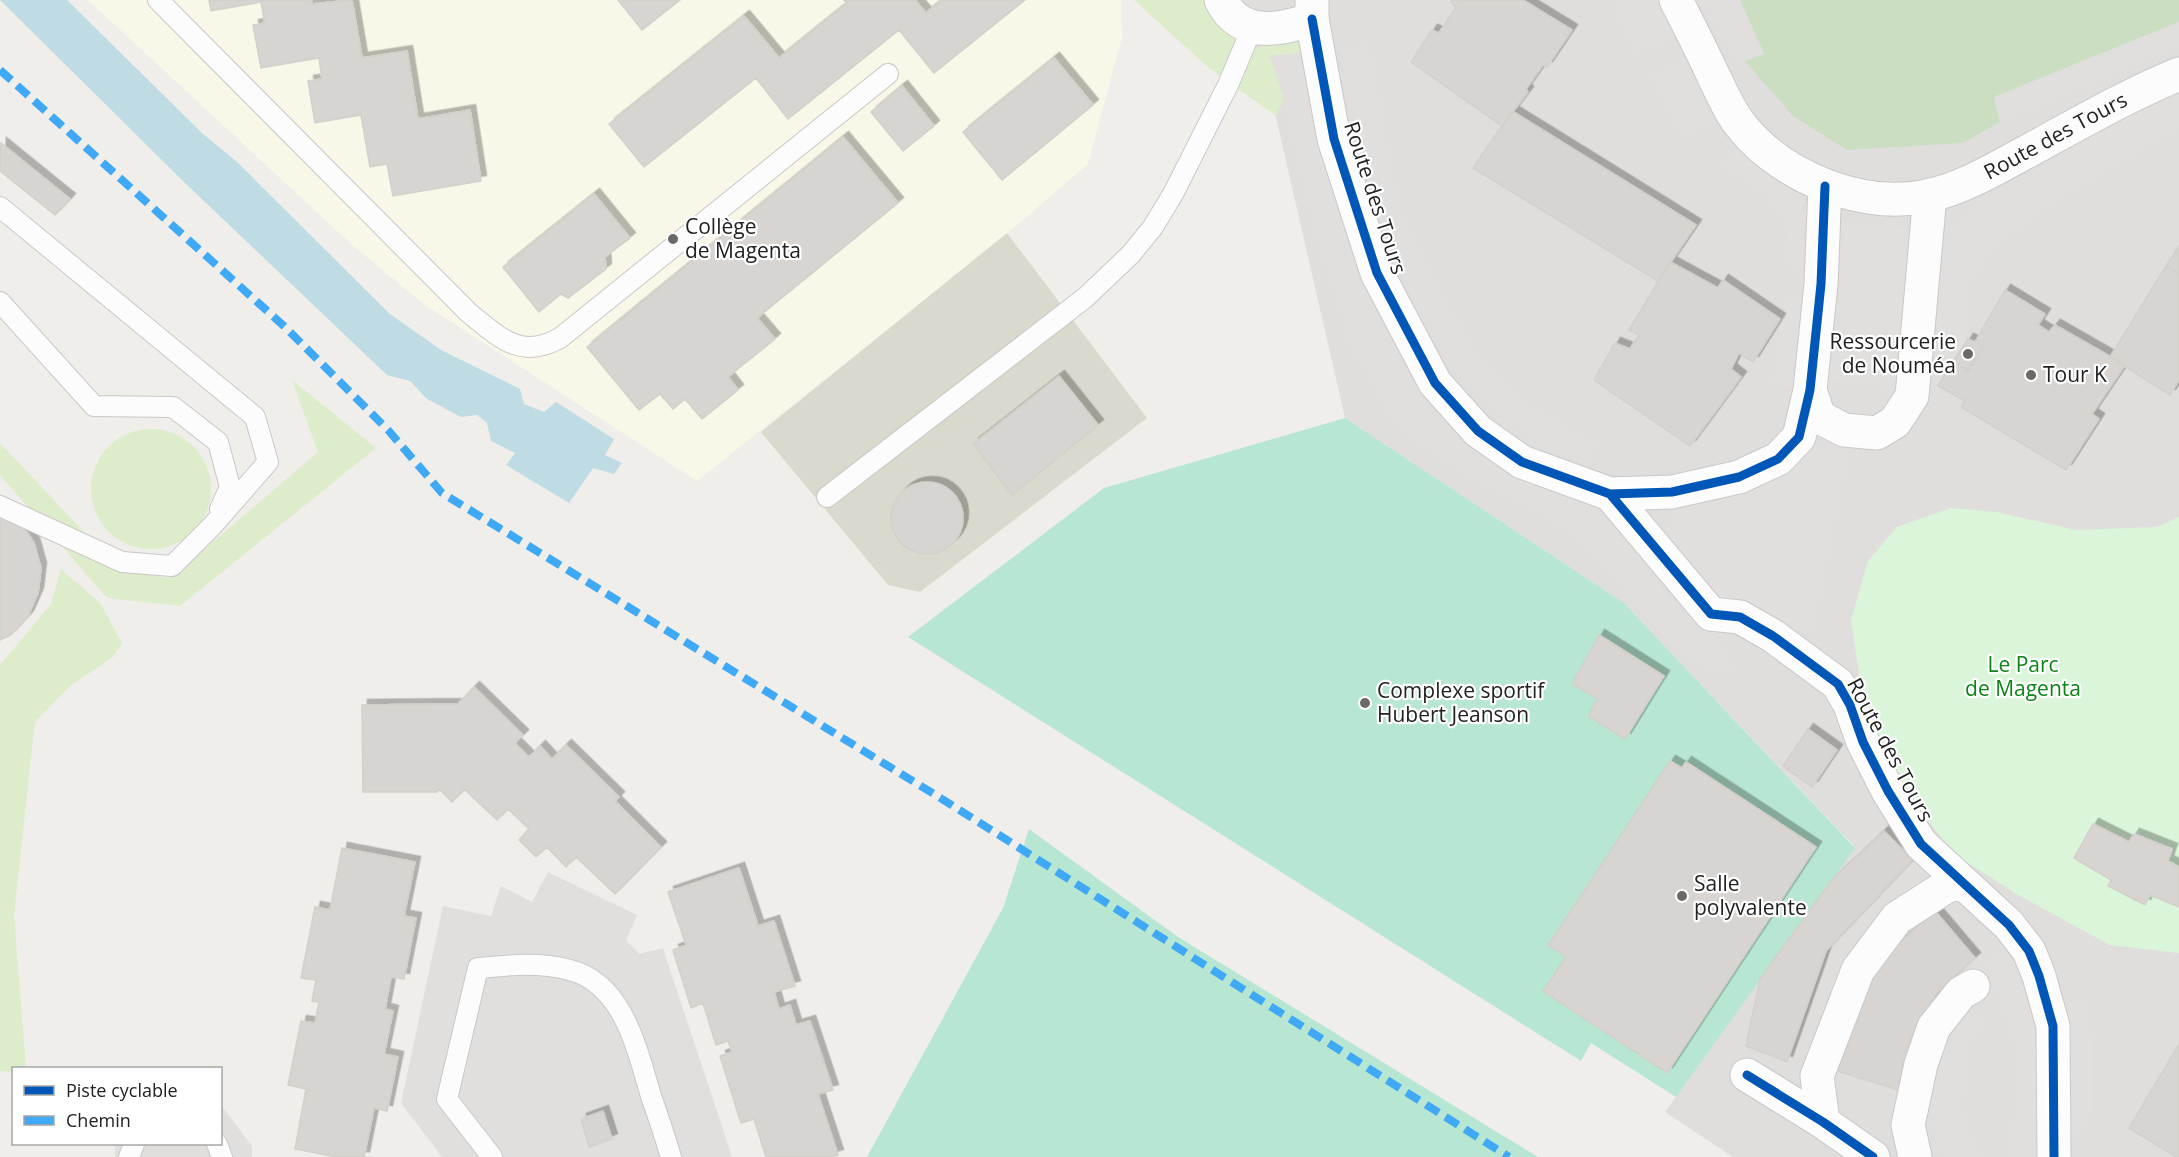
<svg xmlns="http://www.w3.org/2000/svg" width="2179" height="1157" font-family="'Open Sans',sans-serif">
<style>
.residential{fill:#dfdedc}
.education{fill:#f8f7e8}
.construction{fill:#d9d9cd}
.grass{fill:#ddeccb}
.forest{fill:#cbdec1}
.park{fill:#daf5da}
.pitch{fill:#b7e6d2}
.parking{fill:#e0dfde}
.water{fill:#bfdbe3}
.building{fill:#d7d4d2;stroke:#d3d0cc;stroke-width:1.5;filter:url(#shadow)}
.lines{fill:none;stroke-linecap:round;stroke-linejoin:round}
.service-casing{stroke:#c9c8c7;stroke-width:22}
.minor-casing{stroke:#c9c8c7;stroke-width:35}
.service{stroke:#fdfcfc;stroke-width:20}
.minor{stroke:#fdfcfc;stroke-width:33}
.quiet{stroke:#3fa9f5;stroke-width:8;stroke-dasharray:15 8;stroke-linecap:butt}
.cycleway-casing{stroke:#fff;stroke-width:13}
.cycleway{stroke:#0057b8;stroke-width:9}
.poi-dot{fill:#6a6968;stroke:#fff;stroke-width:2}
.labels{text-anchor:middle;stroke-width:4.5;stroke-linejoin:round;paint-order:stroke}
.street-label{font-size:21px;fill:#222;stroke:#fff}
.poi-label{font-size:21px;fill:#222;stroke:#fff;text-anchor:start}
.park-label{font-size:21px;fill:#0c8416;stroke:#fff}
</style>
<defs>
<filter id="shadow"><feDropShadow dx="5.5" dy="-5.5" stdDeviation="0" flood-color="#0004"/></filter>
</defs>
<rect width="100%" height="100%" fill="#f0eeeb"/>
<path class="residential" d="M 1168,0 L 2179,0 L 2179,1157 L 1733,1157 L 1665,1112 L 1855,847 L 1624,603 L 1345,418 L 1272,100 Z"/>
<path class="education" d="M 88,0 L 1121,0 L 1122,37 L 1088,164 L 994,245 L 697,481 L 425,305 L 351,244 Z"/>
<path class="construction" d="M 1007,233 L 1147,418 L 920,592 L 888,585 L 761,432 Z"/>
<path class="grass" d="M 1134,0 L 1209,0 L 1216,24 L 1252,49 L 1302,35 L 1305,52 L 1270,56 L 1284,99 L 1276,116 L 1210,69 Z
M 292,380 L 376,448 L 180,606 L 107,598 L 0,475 L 0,443 L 121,571 L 171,578 L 318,452 Z
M91 489a60 60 0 1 1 120 0a60 60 0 1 1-120 0Z
M 61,569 L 101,604 L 122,643 L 113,657 L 70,686 L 35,722 L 14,915 L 26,1068 L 14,1068 L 13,1072 L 0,1071 L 0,665 L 51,604 Z"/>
<path class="forest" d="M 1740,0 L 2179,0 L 2179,22 L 1995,97 L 2000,122 L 1963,143 L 1847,150 L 1793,116 L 1745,61 L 1764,54 Z"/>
<path class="park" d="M 1951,508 L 1997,512 L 2076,530 L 2157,527 L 2179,517 L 2179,953 L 2110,945 L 2018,895 L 1954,854 L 1896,779 L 1862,693 L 1851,620 L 1868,561 L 1897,527 Z"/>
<path class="pitch" d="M 1345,418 L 1624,603 L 1855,848 L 1676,1097 L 1591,1043 L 1581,1061 L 908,637 L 1104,488 Z
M 1029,829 L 1178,937 L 1538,1157 L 867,1157 L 1003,908 Z"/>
<path class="parking" d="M 1613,0 L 1657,0 L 1673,37 L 1636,53 Z
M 1708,0 L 1740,0 L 1764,54 L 1737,64 Z
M 2179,22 L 2179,45 L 2000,122 L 1994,97 Z
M 1368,45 L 1399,205 L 1441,296 L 1480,357 L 1516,394 L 1534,408 L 1598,445 L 1586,465 L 1531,438 L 1469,389 L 1422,323 L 1365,180 L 1342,48 Z
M 1305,52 L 1368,295 L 1421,393 L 1518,477 L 1601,504 L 1676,606 L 1719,641 L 1735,675 L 1689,661 L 1656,628 L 1599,560 L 1553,520 L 1490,489 L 1401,432 L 1351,345 L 1316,236 L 1284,99 L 1270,56 Z
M 1687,59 L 1717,121 L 1684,136 L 1650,77 Z
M 2176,92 L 2179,96 L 2179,127 L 2069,193 L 1997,243 L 1968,285 L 1968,339 L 1957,356 L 1929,356 L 1943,252 L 1964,215 L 2004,186 L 2074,145 Z
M 1740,148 L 1786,178 L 1807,217 L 1810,273 L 1790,270 L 1787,225 L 1764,192 L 1718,163 Z
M 1845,222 L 1914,229 L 1894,388 L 1830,380 Z
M 1785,298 L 1806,298 L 1795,389 L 1772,381 Z
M 1815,449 L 1849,449 L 1812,632 L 1773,618 L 1718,601 L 1670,543 L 1675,505 L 1760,484 Z
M 548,872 L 637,915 L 626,940 L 639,954 L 663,948 L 732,1157 L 442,1157 L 401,1103 L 443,906 L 491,916 L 501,886 L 532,902 Z
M 2008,952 L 2029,999 L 2042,1040 L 2045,1086 L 2036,1157 L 2006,1157 L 2009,1151 L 2017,1085 L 2013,1031 L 1986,961 Z
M 2088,999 L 2092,1044 L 2092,1114 L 2070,1141 L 2067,1094 L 2066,1003 Z
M 1967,1002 L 1982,1023 L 1969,1046 L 1960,1109 L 1978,1151 L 1988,1157 L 1947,1157 L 1935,1138 L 1927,1092 Z
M 221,1105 L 252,1146 L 252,1157 L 115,1157 L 115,1144 L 220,1144 Z"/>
<path class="water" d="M 0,0 L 67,0 L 203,134 L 236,161 L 390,314 L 441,350 L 520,389 L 524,404 L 544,412 L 556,402 L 614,439 L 605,455 L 622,463 L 614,474 L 593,468 L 569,503 L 506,465 L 515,453 L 491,441 L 487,423 L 477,415 L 461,417 L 427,399 L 410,381 L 387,375 L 186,184 Z"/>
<path class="building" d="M 209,0 L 312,0 L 312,4 L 352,0 L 362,58 L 407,51 L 418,119 L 470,110 L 481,181 L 393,196 L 387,164 L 370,167 L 361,115 L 315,123 L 308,81 L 322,79 L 319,58 L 261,68 L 253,25 L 265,23 L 261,2 L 211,11 Z
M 618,0 L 680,0 L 642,30 Z
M 844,0 L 915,0 L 926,13 L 942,0 L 1025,0 L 934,73 L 899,30 L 788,119 L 756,78 L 644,167 L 609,124 L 744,16 L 779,58 L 847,3 Z
M 1452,0 L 1523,0 L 1572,30 L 1547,67 L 1543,65 L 1536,75 L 1526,89 L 1528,92 L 1502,126 L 1411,62 L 1432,30 L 1439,33 L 1456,7 L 1451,2 Z
M 1054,58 L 1093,105 L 1002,180 L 963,132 Z
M 902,86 L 934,126 L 903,151 L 871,112 Z
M 1512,111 L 1696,225 L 1658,281 L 1473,168 Z
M 843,137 L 898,203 L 757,318 L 775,339 L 728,377 L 738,390 L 702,419 L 685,399 L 673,409 L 660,394 L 639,410 L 587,347 Z
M 1,143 L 70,199 L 55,215 L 0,171 Z
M 594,194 L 630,238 L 605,257 L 606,269 L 568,298 L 561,294 L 539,312 L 503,267 Z
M 2179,246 L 2179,274 L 2166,266 Z
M 1670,262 L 1718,288 L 1723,280 L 1780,319 L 1753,362 L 1739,353 L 1731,369 L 1741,377 L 1690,446 L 1594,380 L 1615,343 L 1630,349 L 1639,335 L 1629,330 Z
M 2166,266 L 2179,274 L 2179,380 L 2170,395 L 2110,357 Z
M 2005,290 L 2045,314 L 2038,325 L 2049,332 L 2055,325 L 2125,365 L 2092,414 L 2099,419 L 2066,470 L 1961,407 L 1965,401 L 1938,386 L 1968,339 L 1975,342 Z
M 1968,339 L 1983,346 L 1968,371 L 1953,362 Z
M 1059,376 L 1098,425 L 1012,495 L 973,444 Z
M891 518a36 36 0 1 1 72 0a36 36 0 1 1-72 0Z
M 0,509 L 20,522 L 34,543 L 41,568 L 38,593 L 28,616 L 11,635 L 0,640 Z
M 1599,635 L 1664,676 L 1625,739 L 1588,716 L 1598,699 L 1572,684 Z
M 474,687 L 523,735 L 515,743 L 529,757 L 540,746 L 552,759 L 566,745 L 619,797 L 615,801 L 661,847 L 615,894 L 576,857 L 566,867 L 547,847 L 536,857 L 519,840 L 529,829 L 508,809 L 497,820 L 464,789 L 452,802 L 439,789 L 437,792 L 363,792 L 362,705 L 458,704 Z
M 1808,729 L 1837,750 L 1812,787 L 1783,766 Z
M 1670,761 L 1682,768 L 1686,762 L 1816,847 L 1667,1073 L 1543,991 L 1566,957 L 1548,945 Z
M 2093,824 L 2129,842 L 2134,834 L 2172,849 L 2168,861 L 2179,867 L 2179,907 L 2150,895 L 2145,905 L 2108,886 L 2111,880 L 2074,858 Z
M 1884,831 L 1913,860 L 1826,951 L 1787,1062 L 1746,1046 L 1760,979 L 1831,881 Z
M 342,848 L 415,862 L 404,916 L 416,918 L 404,979 L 391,977 L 385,1009 L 393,1011 L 384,1054 L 398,1057 L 387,1111 L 374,1108 L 364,1157 L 336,1157 L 295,1149 L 306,1089 L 288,1085 L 301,1021 L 315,1023 L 319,1002 L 312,1001 L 316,980 L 301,978 L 315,907 L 330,910 Z
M 739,868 L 758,926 L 774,921 L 795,986 L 774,992 L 779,1009 L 790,1005 L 796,1025 L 810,1021 L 833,1090 L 818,1094 L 838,1155 L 830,1157 L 766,1157 L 754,1119 L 741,1123 L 720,1056 L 732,1052 L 728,1041 L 716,1045 L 703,1003 L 691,1008 L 673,950 L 686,945 L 668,892 Z
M 1935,911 L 1975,958 L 1937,993 L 1919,1023 L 1898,1090 L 1835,1070 L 1865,987 L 1899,943 Z
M 2179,1044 L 2179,1157 L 2176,1157 L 2129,1128 Z
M 603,1111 L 612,1139 L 589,1147 L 581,1119 Z"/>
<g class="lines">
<g class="service-casing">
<path id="service" d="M 158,0 L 469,313 C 500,338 521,360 560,338 L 888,74
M 0,207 L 255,417 L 268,462 L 213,525 L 172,566 L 122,562 L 0,506
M 0,302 L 94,406 L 173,407 L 218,442 L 230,487 L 220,509
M 827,497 L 1086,297 L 1131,254 L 1153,227 L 1173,194 L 1228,85 L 1252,28
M 217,1144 L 222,1157
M 129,1157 L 134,1144
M 492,1157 L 447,1099 L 478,968 C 509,965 539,962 570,970 C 624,984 637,1050 651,1096 C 658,1116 665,1137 671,1157"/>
</g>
<g class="minor-casing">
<g id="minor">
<path d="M 1221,0 C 1240,38 1279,31 1312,19 L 1312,0"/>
<path id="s1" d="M 1676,0 C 1689,26 1702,51 1714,77 C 1723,95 1730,113 1743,128 C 1785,179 1866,211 1931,195 C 1966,187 1998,167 2030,150 C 2078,124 2128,95 2179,74"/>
<path d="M 1312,19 L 1334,139 L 1377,273 L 1435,383 L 1478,431 L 1522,462 L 1610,494 L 1672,492 L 1739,477 L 1778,459 L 1799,437 L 1810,390 L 1821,284 L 1825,186"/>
<path d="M 1810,390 L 1819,417 L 1844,430 L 1877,433 L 1895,422 L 1912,396 L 1930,195"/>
<path d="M 1610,494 L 1711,614 L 1740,617 L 1773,636 L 1838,684 L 1850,705 L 1863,742 L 1888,791 L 1921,844 L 2009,925 L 2029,951 L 2039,976 L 2053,1026 L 2054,1157"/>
<path d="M 1747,1075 L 1823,1122 L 1873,1157"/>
<path d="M 1823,1122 L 1817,1076 L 1858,970 L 1897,918 L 1947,886 L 1961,883"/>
<path d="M 1915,1157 L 1908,1125 L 1921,1064 L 1934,1027 L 1961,993 L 1973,986"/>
</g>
</g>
<use href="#service" class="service"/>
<use href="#minor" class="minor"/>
<path class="quiet" d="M 0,70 L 285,327 L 388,430 L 442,493 L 934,794 L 1509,1157"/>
<g class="cycleway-casing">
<path id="cycleway" d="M 1312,19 L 1334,139 L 1377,273 L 1435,383 L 1478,431 L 1522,462 L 1610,494 L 1672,492 L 1739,477 L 1778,459 L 1799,437 L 1810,390 L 1821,284 L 1825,186
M 1610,494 L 1711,614 L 1740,617 L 1773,636 L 1838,684 L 1850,705 L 1863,742 L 1888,791 L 1921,844 L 2009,925 L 2029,951 L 2039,976 L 2053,1026 L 2054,1157
M 1747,1075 L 1823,1122 L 1873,1157"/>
</g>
<use href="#cycleway" class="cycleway"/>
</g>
<g class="poi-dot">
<circle cx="673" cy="239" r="6"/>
<circle cx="1968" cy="354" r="6"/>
<circle cx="2031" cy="375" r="6"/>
<circle cx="1365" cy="703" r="6"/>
<circle cx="1682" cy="896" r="6"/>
</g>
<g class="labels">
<g class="street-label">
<text dy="7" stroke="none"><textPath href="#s1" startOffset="492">Route des Tours</textPath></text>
<text transform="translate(1375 198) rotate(72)" y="7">Route des Tours</text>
<text transform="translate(1890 750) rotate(62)" y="7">Route des Tours</text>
</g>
<g class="poi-label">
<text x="685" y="234">Collège<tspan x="685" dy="24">de Magenta</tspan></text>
<text x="1956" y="349" text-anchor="end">Ressourcerie<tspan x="1956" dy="24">de Nouméa</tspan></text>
<text x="2043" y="382">Tour K</text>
<text x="1377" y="698">Complexe sportif<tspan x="1377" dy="24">Hubert Jeanson</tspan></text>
<text x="1694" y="891">Salle<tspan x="1694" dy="24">polyvalente</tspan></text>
</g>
<g class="park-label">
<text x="2023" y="672">Le Parc<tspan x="2023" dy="24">de Magenta</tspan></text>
</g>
</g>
<rect x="12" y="1067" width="210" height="78" fill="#ffffff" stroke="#a7a7a7" stroke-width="1.5"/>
<rect x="24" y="1086" width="30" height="9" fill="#0057b8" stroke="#a7a7a7" stroke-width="1.5"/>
<text x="66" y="1097" font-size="18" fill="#222222">Piste cyclable</text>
<rect x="24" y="1116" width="30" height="9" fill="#3fa9f5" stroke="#a7a7a7" stroke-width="1.5"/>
<text x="66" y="1127" font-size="18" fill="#222222">Chemin</text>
</svg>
